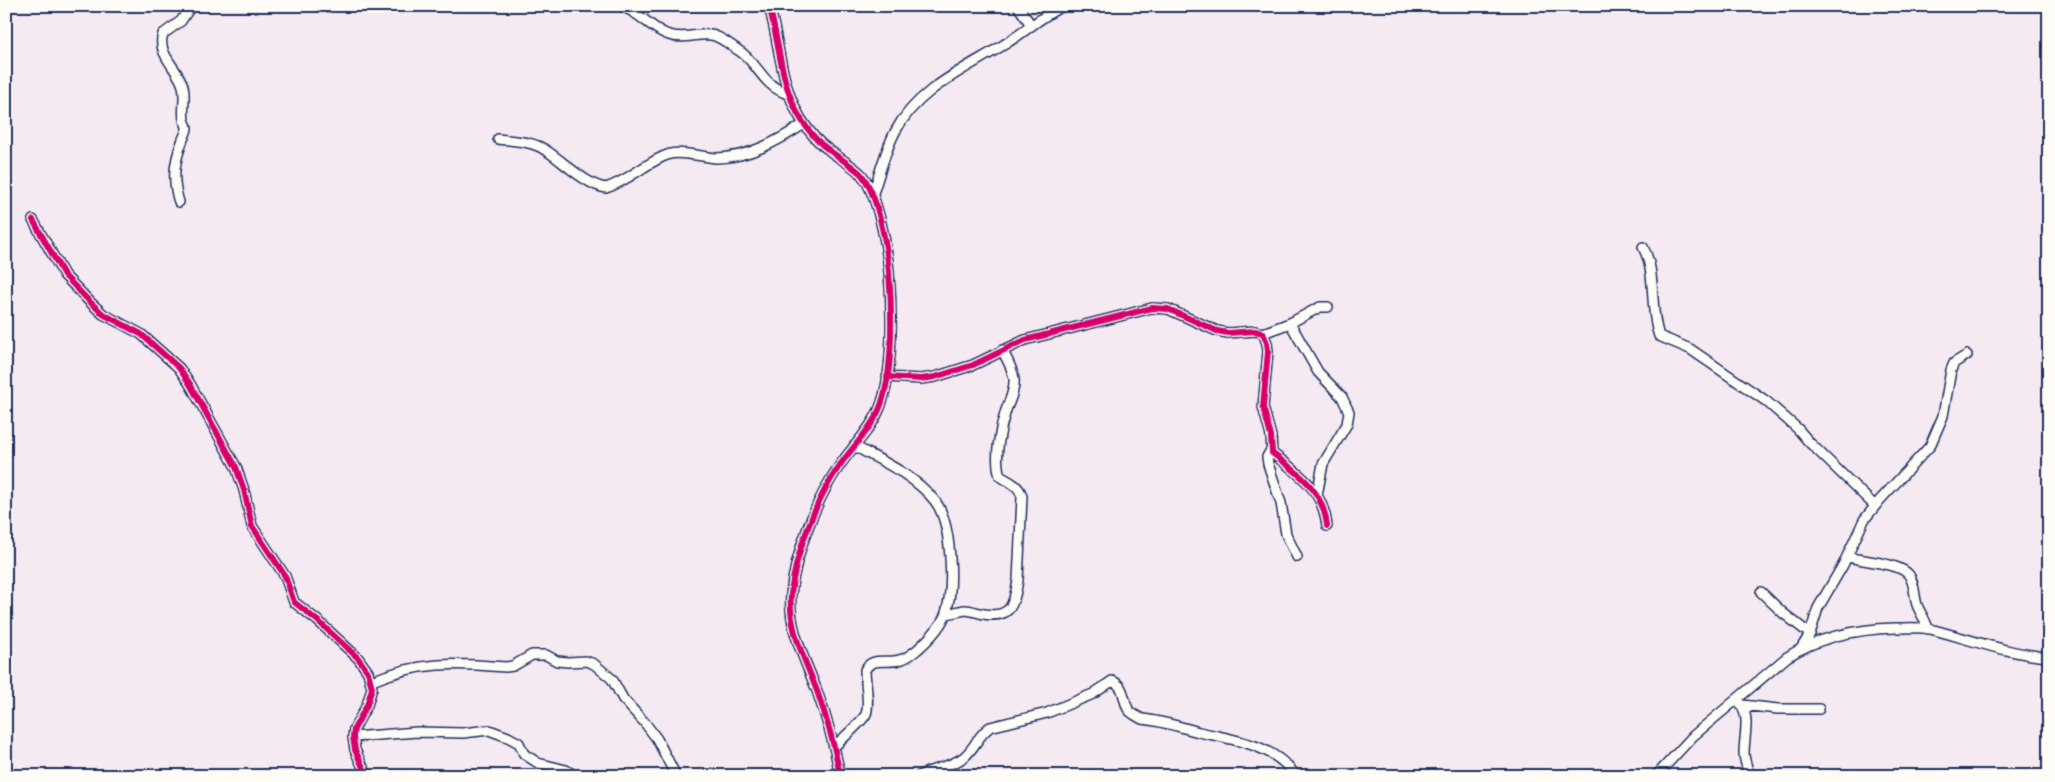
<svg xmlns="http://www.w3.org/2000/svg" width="2055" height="782" font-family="Dekko,sans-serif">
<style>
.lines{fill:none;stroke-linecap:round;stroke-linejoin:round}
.minor-casing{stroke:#1b2f5e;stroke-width:12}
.minor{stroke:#fdfcf7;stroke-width:9}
.cycleway-casing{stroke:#fdfcf7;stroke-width:9}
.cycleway{stroke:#d6006c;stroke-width:6}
</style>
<rect width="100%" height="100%" fill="#f5e9f2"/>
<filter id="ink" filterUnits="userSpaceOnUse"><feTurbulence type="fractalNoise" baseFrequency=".02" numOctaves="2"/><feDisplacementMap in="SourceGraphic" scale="10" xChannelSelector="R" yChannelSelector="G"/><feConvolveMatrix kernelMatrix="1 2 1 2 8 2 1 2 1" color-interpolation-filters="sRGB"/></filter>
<g filter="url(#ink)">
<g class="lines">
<g class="minor-casing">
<path id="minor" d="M 620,6 C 639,11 653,31 669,35 C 683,40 697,33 711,35 C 720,36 730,45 738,50 C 759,63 761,85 788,94
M 769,6 C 780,44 780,85 801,119 C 808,130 818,143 829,150 C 839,158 850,164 860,173 C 877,190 887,247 889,272 C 892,309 894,376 879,410 C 870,431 853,446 840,465 C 817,497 795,554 791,594 C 788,629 805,659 817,691 C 827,719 835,746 840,776
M 1018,6 L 1031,25
M 498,139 C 515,141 533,141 547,151 C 564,162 586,185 606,188 C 629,181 647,161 670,154 C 682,151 703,157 716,158 C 748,158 778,141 804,124
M 873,193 C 880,173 885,151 895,132 C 918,88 966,69 1005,44 C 1025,32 1041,16 1063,6
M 179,202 C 172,180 174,163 182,142 C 183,138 187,132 187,128 C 187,124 185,123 184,120 C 182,109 186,97 183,86 C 178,68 156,54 163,34 L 181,21 L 191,6
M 33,220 L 64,275 L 90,302 L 103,314 L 141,334 L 179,368 L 190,384 L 236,467 L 244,490 L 252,526 L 285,576 L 294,602 L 318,621 L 358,658 L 368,672 L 372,688 L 367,705 L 354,729 L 353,737 L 355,750 L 367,776
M 1643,247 C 1657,273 1649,308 1659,336 L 1690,349 L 1766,401 L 1798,429 L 1809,442 L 1875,506
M 1290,323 L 1318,372 L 1342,397 L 1349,412 L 1347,424 L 1323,464 L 1317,495
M 1263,333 L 1290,323 L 1320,307 L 1328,307
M 887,377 L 921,379 L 935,377 L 973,365 L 1025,340 L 1152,308 L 1168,309 L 1217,331 L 1228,333 L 1255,331 L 1263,333 L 1267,343 L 1268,351 L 1263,407 L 1271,436 L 1272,453 C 1299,474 1323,489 1327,526
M 1271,450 L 1267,457 L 1268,464 L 1281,503 L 1286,534 L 1297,557
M 1847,557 C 1863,561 1900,563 1909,575 C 1915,584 1914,595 1917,605 C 1920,613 1926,620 1928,629
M 1761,592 L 1783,613 L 1810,634
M 946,614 C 952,613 959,611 965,610 C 971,610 978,613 984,614 C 1012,619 1014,603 1018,580 L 1022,497 C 1020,485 1009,482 1000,476 C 994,458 1000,428 1006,410 C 1010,400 1015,390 1014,379 C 1013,369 1007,359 1002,350
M 1802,647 L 1810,634 L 1818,608 L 1843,565 L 1864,520 L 1880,500 L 1930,446 L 1943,416 L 1951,370 L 1954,363 L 1967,355
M 372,681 C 420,661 454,663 506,667 L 513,666 L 532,655 L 546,655 L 557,661 L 568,662 L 586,661 L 594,664 L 612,679 L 623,699 L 645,723 L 657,739 L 676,776
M 1737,700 C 1752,715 1744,734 1744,753 C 1744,761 1748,768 1749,776
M 1742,705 L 1778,709 L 1819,709
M 353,737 L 417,732 L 463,733 L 489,730 L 508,737 L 519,743 L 524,754 L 538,763 L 566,770 L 575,776
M 835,746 C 843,738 862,722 866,714 C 870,704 865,681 865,670 C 872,656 886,664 899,660 C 906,659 913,653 918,649 C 928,640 942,625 946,613 C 954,587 952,523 935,501 C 914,475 882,461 854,446
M 919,776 C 934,768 951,767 964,757 C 975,748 978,735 990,727 L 1047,713 L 1093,694 L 1112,681 C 1125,685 1123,700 1128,709 C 1131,714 1137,716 1142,719 C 1162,721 1180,727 1199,732 C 1235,740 1273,744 1296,776
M 1656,776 L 1693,736 L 1787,657 C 1820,636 1857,629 1896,628 C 1907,628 1919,627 1930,629 C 1966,638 2012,655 2049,657"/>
</g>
<use href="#minor" class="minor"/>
<g class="cycleway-casing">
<path id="cycleway" d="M 769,6 C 780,44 780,85 801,119 C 808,130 818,143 829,150 C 839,158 850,164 860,173 C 877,190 887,247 889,272 C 892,309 894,376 879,410 C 870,431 853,446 840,465 C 817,497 795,554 791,594 C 788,629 805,659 817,691 C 827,719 835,746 840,776
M 33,220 L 64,275 L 90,302 L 103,314 L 141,334 L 179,368 L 190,384 L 236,467 L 244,490 L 252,526 L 285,576 L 294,602 L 318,621 L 358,658 L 368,672 L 372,688 L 367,705 L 354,729 L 353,737 L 355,750 L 367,776
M 887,377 L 921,379 L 935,377 L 973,365 L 1025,340 L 1152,308 L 1168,309 L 1217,331 L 1228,333 L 1255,331 L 1263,333 L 1267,343 L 1268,351 L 1263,407 L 1271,436 L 1272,453 C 1299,474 1323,489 1327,526"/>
</g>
<use href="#cycleway" class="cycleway"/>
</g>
</g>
<rect width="2055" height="782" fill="none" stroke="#fdfcf7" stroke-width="25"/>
<rect x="12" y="12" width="2030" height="757" fill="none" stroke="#1b2f5e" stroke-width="2" filter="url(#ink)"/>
</svg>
